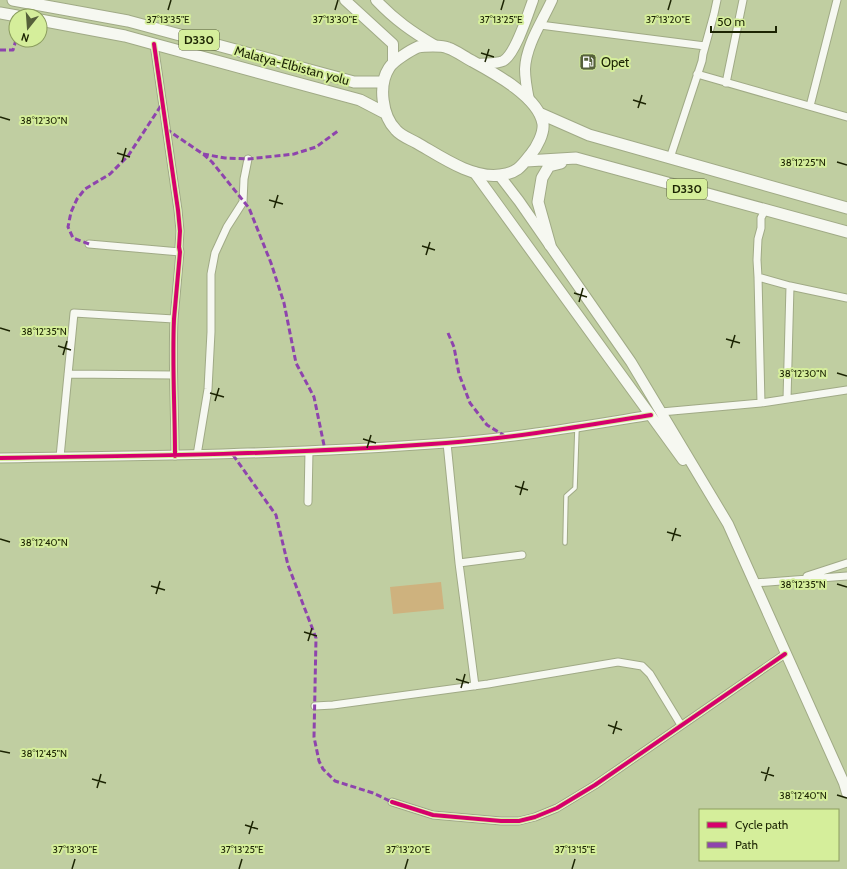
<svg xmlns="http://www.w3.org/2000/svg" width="847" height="869" font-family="Cabin,sans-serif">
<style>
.green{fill:#ceb27e}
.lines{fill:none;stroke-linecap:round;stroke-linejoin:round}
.service-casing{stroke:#a0aa86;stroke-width:5.5}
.minor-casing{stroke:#a0aa86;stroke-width:9}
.tertiary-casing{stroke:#a0aa86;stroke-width:11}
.secondary-casing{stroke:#a0aa86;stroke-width:12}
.primary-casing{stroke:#a0aa86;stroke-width:13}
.service{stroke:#f6f8f1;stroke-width:3.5}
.minor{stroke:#f6f8f1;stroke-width:7}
.tertiary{stroke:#f6f8f1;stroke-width:9}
.secondary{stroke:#f6f8f1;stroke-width:10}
.primary{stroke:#f6f8f1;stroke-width:11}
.quiet{stroke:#8e44ad;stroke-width:3;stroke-dasharray:6 3;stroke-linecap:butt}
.cycleway-casing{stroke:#d5ee9b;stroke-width:6}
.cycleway{stroke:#d6006c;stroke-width:4}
.ticks{fill:none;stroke:#1c2403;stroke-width:1.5}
.labels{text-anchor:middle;stroke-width:4;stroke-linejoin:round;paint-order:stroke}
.shield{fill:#d5ee9b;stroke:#546131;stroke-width:1}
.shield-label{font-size:12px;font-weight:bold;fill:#1c2403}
.poi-label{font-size:13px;fill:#1c2403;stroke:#d5ee9b;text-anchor:start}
.street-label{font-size:13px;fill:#1c2403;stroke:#d5ee9b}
.ticks-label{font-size:10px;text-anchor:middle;fill:#1c2403;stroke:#d5ee9b;stroke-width:4;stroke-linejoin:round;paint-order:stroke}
</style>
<rect width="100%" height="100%" fill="#c0cea1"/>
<path class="green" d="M 441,582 L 444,609 L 393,614 L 390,587 Z"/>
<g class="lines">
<g class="service-casing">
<path id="service" d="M 565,543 L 566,496 L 575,488 L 577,428"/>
</g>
<g class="minor-casing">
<path id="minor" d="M 540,25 L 705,46
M 154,44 L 178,210 L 180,231 L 179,247 L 180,252 C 178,274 176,296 174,319 C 172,364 175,410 175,456
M 697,74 L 847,117
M 726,83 L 743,0
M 810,106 L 837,0
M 670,158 L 702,61 L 703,54 L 714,14 L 717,0
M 765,210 L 761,218 L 761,228 L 758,239 L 757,260 L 758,277 L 790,286 L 847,298
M 89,244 L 180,252
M 758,277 L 761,403
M 68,374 L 173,375
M 787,399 L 790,286
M 661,412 L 761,403 L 847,390
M 447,443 L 459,563 L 475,686
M 197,455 L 208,389 L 211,332 L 211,274 L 215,253 L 227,227 L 243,202 L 244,179 L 248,159
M 60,457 L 74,313 L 174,319
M 308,502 L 309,451
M 459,563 L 522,555
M 807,576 L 847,563
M 754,583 L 847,576
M 315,706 L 333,705 L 488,684 L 618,662 L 642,666 L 650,674 L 681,725
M 392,802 L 433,815 L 501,821 L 519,821 L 535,817 L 557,808 L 595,785 L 785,654"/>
</g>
<g class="tertiary-casing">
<path id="tertiary" d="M 0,458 C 149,456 297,454 446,443 C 515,438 583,426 651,415"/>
</g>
<g class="secondary-casing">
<path id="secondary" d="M 345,0 L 393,44 L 393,63
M 376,0 C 395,20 412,32 436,46
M 478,64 C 485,63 496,64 503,61 C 515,55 528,14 533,0
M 529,100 C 527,90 525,80 525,69 C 526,45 542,22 552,0
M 474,172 L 683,460
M 499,175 L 519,201 L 631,362 L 728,524 L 844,783 L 847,793"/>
</g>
<g class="primary-casing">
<path id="primary" d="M 13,0 L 128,21 L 354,82 L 383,82
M 0,13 L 17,16
M 40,20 L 125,36 L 154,44 L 360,100 L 385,113
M 433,46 C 438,46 444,46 448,48 C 457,51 464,57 472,61 C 494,73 539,97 543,124 C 544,133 537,147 531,154 C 521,167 517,173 500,175 C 472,179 440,156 417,143 C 410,139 401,136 396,130 C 382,116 378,85 389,68 C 393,61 411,50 418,47 C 423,46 429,46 433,46 Z
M 539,113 L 589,135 L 847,208
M 526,161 L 576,158 L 847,232
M 550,245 L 538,202 L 542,178 L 549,166 L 561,163"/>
</g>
<use href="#service" class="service"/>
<use href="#minor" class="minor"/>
<use href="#tertiary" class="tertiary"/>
<use href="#secondary" class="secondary"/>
<use href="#primary" class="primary"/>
<path class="quiet" d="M 0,50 L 13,50 L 16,40
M 166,129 L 203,154 L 212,162 L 249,208 L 271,263 L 284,303 L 296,363 L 314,397 L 325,450
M 203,154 L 225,158 L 248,159 L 294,154 L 316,147 L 338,131
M 89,244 L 73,238 L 68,227 L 71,212 L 77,199 L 85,189 L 110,174 L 128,156 L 162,104
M 448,333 L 454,347 L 459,374 L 470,403 L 487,425 L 505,436
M 233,455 L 276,515 L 288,565 L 316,638 L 314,737 L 319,761 L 323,769 L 335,781 L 373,793 L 392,802"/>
<g class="cycleway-casing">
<path id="cycleway" d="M 154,44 L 178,210 L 180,231 L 179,247 L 180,252 C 178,274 176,296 174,319 C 172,364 175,410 175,456
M 0,458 C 149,456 297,454 446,443 C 515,438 583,426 651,415
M 392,802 L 433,815 L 501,821 L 519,821 L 535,817 L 557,808 L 595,785 L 785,654"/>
</g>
<use href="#cycleway" class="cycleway"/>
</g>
<path class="ticks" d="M 168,10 L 171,0M 335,10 L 338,0M 501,10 L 504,0M 668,10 L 671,0M 481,53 L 494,57M 485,62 L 489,49M 633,100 L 646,104M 638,108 L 642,95M 0,117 L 10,120M 117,153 L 130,157M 122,162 L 126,148M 837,162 L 847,165M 269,200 L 283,204M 274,208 L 278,195M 422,246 L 435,250M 426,255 L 430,242M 574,293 L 587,297M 579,302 L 583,288M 0,328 L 10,331M 726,339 L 740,343M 58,346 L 71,350M 731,348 L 735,335M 63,355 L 67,341M 837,373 L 847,376M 210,393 L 224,397M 215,401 L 219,388M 363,439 L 376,443M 367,448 L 371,435M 515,486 L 528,490M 520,495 L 524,481M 667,532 L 681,536M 0,539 L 10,542M 672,541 L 676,528M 837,584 L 847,587M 151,586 L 165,590M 156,594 L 160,581M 304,632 L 317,636M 308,641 L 312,628M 456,679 L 469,683M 461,688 L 465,674M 608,725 L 622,730M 613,734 L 617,721M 0,751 L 10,753M 761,772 L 774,776M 92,779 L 106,783M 765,781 L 769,767M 97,788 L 101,774M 837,795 L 847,798M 245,825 L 258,829M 249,834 L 253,821M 72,869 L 75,859M 239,869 L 242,859M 405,869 L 408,859M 572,869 L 575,859"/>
<defs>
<g id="fuel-square" transform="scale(0.9)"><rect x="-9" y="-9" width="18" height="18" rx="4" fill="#55603a" stroke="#d5ee9b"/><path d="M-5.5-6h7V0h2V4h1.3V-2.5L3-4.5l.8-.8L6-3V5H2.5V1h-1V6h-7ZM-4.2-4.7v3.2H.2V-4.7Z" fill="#fff"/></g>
</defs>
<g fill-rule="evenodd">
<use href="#fuel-square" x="588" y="62"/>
</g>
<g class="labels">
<g class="shield">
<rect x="179" y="30" width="40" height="20" rx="3"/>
<rect x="667" y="179" width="40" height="20" rx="3"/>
</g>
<g class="shield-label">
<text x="199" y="44">D330</text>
<text x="687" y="193">D330</text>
</g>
<g class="poi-label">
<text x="601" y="67">Opet</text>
</g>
<g class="street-label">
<text transform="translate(292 65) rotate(15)" y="5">Malatya-Elbistan yolu</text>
</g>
</g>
<g class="ticks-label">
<text x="168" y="23">37°13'35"E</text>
<text x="335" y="23">37°13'30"E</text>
<text x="501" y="23">37°13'25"E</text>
<text x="668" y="23">37°13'20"E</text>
<text x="44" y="124">38°12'30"N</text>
<text x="803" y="166">38°12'25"N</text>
<text x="44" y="335">38°12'35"N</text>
<text x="803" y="377">38°12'30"N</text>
<text x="44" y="546">38°12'40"N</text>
<text x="803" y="588">38°12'35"N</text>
<text x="44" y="757">38°12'45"N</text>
<text x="803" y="799">38°12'40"N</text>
<text x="75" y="853">37°13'30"E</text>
<text x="242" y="853">37°13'25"E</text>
<text x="408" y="853">37°13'20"E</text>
<text x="575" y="853">37°13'15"E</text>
</g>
<rect x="699" y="809" width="140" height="52" fill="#d5ee9b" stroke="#8b9d5e"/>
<rect x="707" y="822" width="20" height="6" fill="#d6006c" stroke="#8b9d5e"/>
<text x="735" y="829" font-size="12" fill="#1c2403">Cycle path</text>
<rect x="707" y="842" width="20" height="6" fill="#8e44ad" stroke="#8b9d5e"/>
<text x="735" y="849" font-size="12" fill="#1c2403">Path</text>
<g transform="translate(28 28) rotate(197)"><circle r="19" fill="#d5ee9b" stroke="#8b9d5e"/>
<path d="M0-3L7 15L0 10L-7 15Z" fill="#55603a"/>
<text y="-6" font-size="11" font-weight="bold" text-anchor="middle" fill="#1c2403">N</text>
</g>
<path d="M711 26v6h65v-6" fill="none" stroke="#1c2403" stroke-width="2"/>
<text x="717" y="26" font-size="12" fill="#1c2403" stroke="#d5ee9b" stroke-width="3" paint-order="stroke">50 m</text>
</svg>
